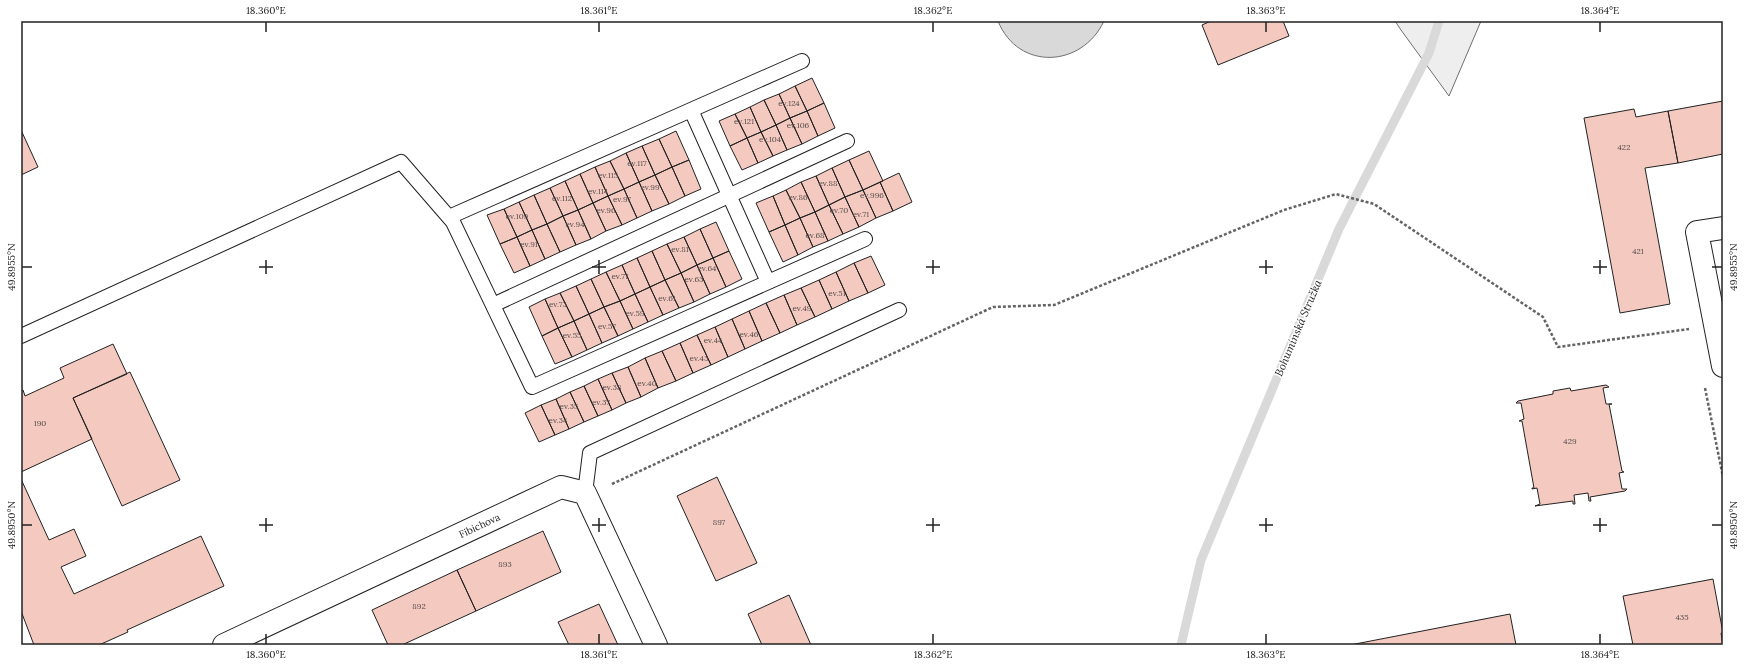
<svg xmlns="http://www.w3.org/2000/svg" width="1744" height="666" font-family="Lora,serif">
<style>
.green{fill:#eee;stroke:#6f6f6f}
.water{fill:#d9d9d9;stroke:#6f6f6f}
.lines{fill:none;stroke-linecap:round;stroke-linejoin:round}
.stream{stroke:#d9d9d9;stroke-width:9}
.building{fill:#f3c9c0;stroke:#222}
.service-casing{stroke:#222;stroke-width:16}
.minor-casing{stroke:#222;stroke-width:24}
.path{stroke:#646464;stroke-width:2.5;stroke-dasharray:3 2;stroke-linecap:butt}
.service{stroke:#fff;stroke-width:14}
.minor{stroke:#fff;stroke-width:22}
.ticks{fill:none;stroke:#222;stroke-width:1.5}
.labels{text-anchor:middle;stroke-width:3;stroke-linejoin:round;paint-order:stroke}
.number-label{font-size:8px;fill:#564c4a}
.street-label{font-size:10px;fill:#222;stroke:#fff}
.water-label{font-size:11px;font-style:italic;fill:#222;stroke:#fff}
.neatline{fill:none;stroke:#222;stroke-width:1.5}
.ticks-label{font-size:10px;text-anchor:middle;fill:#222}
</style>
<rect width="100%" height="100%" fill="#fff"/>
<path class="green" d="M 1395,21 L 1481,21 L 1449,96 L 1401,30 Z"/>
<path class="water" d="M 998,21 L 1104,21 C 1082,68 1018,71 998,21 Z"/>
<g class="lines">
<path class="stream" d="M 1181,645 L 1201,560 L 1339,229 L 1429,53 L 1439,21"/>
</g>
<path class="building" d="M 1211,21 L 1283,21 L 1289,36 L 1218,65 L 1202,25 Z
M 812,78 L 824,103 L 807,111 L 795,86 Z
M 795,86 L 807,111 L 790,118 L 779,94 Z
M 779,94 L 790,118 L 776,125 L 764,100 Z
M 764,100 L 776,125 L 761,132 L 750,107 Z
M 1723,101 L 1723,154 L 1678,163 L 1668,111 Z
M 824,103 L 835,128 L 818,136 L 807,111 Z
M 750,107 L 761,132 L 747,138 L 735,114 Z
M 1634,109 L 1636,117 L 1668,111 L 1678,163 L 1645,168 L 1670,304 L 1620,313 L 1584,118 Z
M 807,111 L 818,136 L 802,144 L 790,118 Z
M 735,114 L 747,138 L 730,146 L 719,121 Z
M 790,118 L 802,144 L 787,150 L 776,125 Z
M 776,125 L 787,150 L 773,156 L 761,132 Z
M 21,130 L 38,167 L 21,175 Z
M 676,131 L 689,160 L 672,167 L 659,139 Z
M 761,132 L 773,156 L 758,163 L 747,138 Z
M 747,138 L 758,163 L 742,170 L 730,146 Z
M 659,139 L 672,167 L 655,175 L 642,146 Z
M 642,146 L 655,175 L 639,182 L 626,153 Z
M 869,151 L 883,181 L 863,190 L 849,160 Z
M 626,153 L 639,182 L 624,189 L 610,161 Z
M 689,160 L 701,189 L 685,196 L 672,167 Z
M 849,160 L 863,190 L 845,197 L 832,168 Z
M 610,161 L 624,189 L 608,196 L 595,167 Z
M 595,167 L 608,196 L 593,203 L 580,174 Z
M 672,167 L 685,196 L 669,204 L 655,175 Z
M 832,168 L 845,197 L 829,205 L 816,176 Z
M 899,173 L 912,202 L 893,211 L 880,182 Z
M 580,174 L 593,203 L 578,210 L 565,181 Z
M 655,175 L 669,204 L 652,211 L 639,182 Z
M 816,176 L 829,205 L 815,212 L 801,182 Z
M 565,181 L 578,210 L 563,216 L 550,188 Z
M 639,182 L 652,211 L 637,218 L 624,189 Z
M 801,182 L 815,212 L 800,218 L 786,190 Z
M 880,182 L 893,211 L 876,218 L 863,190 Z
M 550,188 L 563,216 L 547,224 L 534,195 Z
M 624,189 L 637,218 L 622,225 L 608,196 Z
M 786,190 L 800,218 L 785,225 L 773,196 Z
M 863,190 L 876,218 L 859,227 L 845,197 Z
M 534,195 L 547,224 L 532,230 L 519,202 Z
M 608,196 L 622,225 L 606,231 L 593,203 Z
M 773,196 L 785,225 L 769,232 L 756,203 Z
M 845,197 L 859,227 L 843,234 L 829,205 Z
M 519,202 L 532,230 L 517,237 L 504,209 Z
M 593,203 L 606,231 L 591,239 L 578,210 Z
M 829,205 L 843,234 L 828,241 L 815,212 Z
M 504,209 L 517,237 L 500,244 L 487,215 Z
M 578,210 L 591,239 L 576,245 L 563,216 Z
M 815,212 L 828,241 L 813,247 L 800,218 Z
M 563,216 L 576,245 L 560,252 L 547,224 Z
M 800,218 L 813,247 L 798,255 L 785,225 Z
M 716,222 L 729,251 L 713,258 L 700,229 Z
M 547,224 L 560,252 L 545,259 L 532,230 Z
M 785,225 L 798,255 L 783,262 L 769,232 Z
M 700,229 L 713,258 L 697,265 L 684,237 Z
M 532,230 L 545,259 L 530,266 L 517,237 Z
M 517,237 L 530,266 L 514,273 L 500,244 Z
M 684,237 L 697,265 L 681,273 L 667,244 Z
M 667,244 L 681,273 L 665,280 L 652,251 Z
M 652,251 L 665,280 L 650,287 L 637,258 Z
M 729,251 L 742,279 L 726,287 L 713,258 Z
M 871,256 L 885,285 L 868,293 L 854,263 Z
M 637,258 L 650,287 L 635,294 L 622,265 Z
M 713,258 L 726,287 L 710,294 L 697,265 Z
M 854,263 L 868,293 L 849,301 L 836,272 Z
M 622,265 L 635,294 L 620,301 L 606,272 Z
M 697,265 L 710,294 L 694,302 L 681,273 Z
M 606,272 L 620,301 L 604,307 L 591,279 Z
M 836,272 L 849,301 L 832,309 L 819,280 Z
M 681,273 L 694,302 L 679,308 L 665,280 Z
M 591,279 L 604,307 L 589,314 L 576,286 Z
M 665,280 L 679,308 L 663,315 L 650,287 Z
M 819,280 L 832,309 L 815,317 L 801,288 Z
M 576,286 L 589,314 L 574,321 L 560,293 Z
M 650,287 L 663,315 L 648,322 L 635,294 Z
M 801,288 L 815,317 L 797,325 L 784,295 Z
M 560,293 L 574,321 L 558,328 L 545,299 Z
M 635,294 L 648,322 L 633,329 L 620,301 Z
M 784,295 L 797,325 L 780,333 L 766,303 Z
M 545,299 L 558,328 L 542,336 L 529,307 Z
M 620,301 L 633,329 L 618,336 L 604,307 Z
M 766,303 L 780,333 L 762,341 L 749,311 Z
M 604,307 L 618,336 L 602,343 L 589,314 Z
M 749,311 L 762,341 L 745,349 L 732,319 Z
M 589,314 L 602,343 L 587,350 L 574,321 Z
M 732,319 L 745,349 L 728,357 L 715,327 Z
M 574,321 L 587,350 L 572,357 L 558,328 Z
M 715,327 L 728,357 L 711,365 L 697,335 Z
M 558,328 L 572,357 L 555,364 L 542,336 Z
M 697,335 L 711,365 L 693,373 L 680,343 Z
M 680,343 L 693,373 L 676,381 L 662,351 Z
M 113,344 L 127,374 L 73,398 L 92,439 L 21,472 L 21,391 L 23,390 L 25,396 L 64,378 L 60,368 Z
M 662,351 L 676,381 L 658,388 L 645,358 Z
M 645,358 L 658,388 L 641,397 L 628,367 Z
M 628,367 L 641,397 L 626,403 L 612,373 Z
M 130,372 L 180,480 L 122,506 L 73,398 Z
M 612,373 L 626,403 L 612,410 L 598,379 Z
M 598,379 L 612,410 L 598,416 L 584,386 Z
M 1606,385 L 1609,387 L 1603,388 L 1606,404 L 1612,404 L 1609,404 L 1622,471 L 1624,472 L 1619,473 L 1622,489 L 1627,489 L 1625,491 L 1590,497 L 1591,501 L 1589,501 L 1588,493 L 1574,495 L 1575,504 L 1573,504 L 1573,501 L 1535,506 L 1540,504 L 1537,488 L 1532,489 L 1532,488 L 1534,488 L 1522,421 L 1519,421 L 1524,419 L 1521,403 L 1516,403 L 1518,401 L 1553,394 L 1553,391 L 1570,388 L 1571,391 Z
M 584,386 L 598,416 L 584,422 L 570,392 Z
M 570,392 L 584,422 L 569,429 L 556,399 Z
M 556,399 L 569,429 L 555,435 L 541,405 Z
M 541,405 L 555,435 L 539,442 L 525,413 Z
M 717,477 L 757,563 L 716,581 L 677,496 Z
M 21,479 L 49,540 L 74,529 L 86,556 L 61,567 L 74,594 L 201,536 L 224,586 L 127,630 L 128,632 L 99,645 L 34,645 L 21,611 Z
M 543,531 L 561,572 L 476,611 L 457,570 Z
M 457,570 L 476,611 L 402,645 L 388,645 L 372,610 Z
M 1713,579 L 1723,633 L 1721,633 L 1723,645 L 1633,645 L 1623,596 Z
M 789,595 L 811,645 L 762,645 L 748,614 Z
M 599,604 L 618,645 L 569,645 L 558,622 Z
M 1510,614 L 1516,645 L 1350,645 Z"/>
<g class="lines">
<g class="service-casing">
<path id="service" d="M 691,110 L 802,61
M 449,217 L 691,110 L 768,282
M 493,305 L 847,141
M 21,336 L 401,162 L 453,222 L 532,387 L 865,239
M 585,493 L 590,453 L 899,310"/>
</g>
<g class="minor-casing">
<g id="minor">
<path d="M 1723,228 L 1697,232 L 1723,366"/>
<path id="s1" d="M 224,645 L 561,487 L 585,493 L 656,645"/>
</g>
</g>
<path class="path" d="M 1705,388 L 1723,477
M 612,484 L 993,307 L 1054,305 L 1284,210 L 1336,194 L 1374,204 L 1543,317 L 1558,347 L 1689,329"/>
<use href="#service" class="service"/>
<use href="#minor" class="minor"/>
</g>
<path class="ticks" d="M 266,22 L 266,32M 599,22 L 599,32M 933,22 L 933,32M 1266,22 L 1266,32M 1600,22 L 1600,32M 266,260 L 266,274M 599,260 L 599,274M 933,260 L 933,274M 1266,260 L 1266,274M 1600,260 L 1600,274M 22,267 L 32,267M 259,267 L 273,267M 592,267 L 606,267M 926,267 L 940,267M 1259,267 L 1273,267M 1593,267 L 1607,267M 1712,267 L 1722,267M 266,518 L 266,532M 599,518 L 599,532M 933,518 L 933,532M 1266,518 L 1266,532M 1600,518 L 1600,532M 22,525 L 32,525M 259,525 L 273,525M 592,525 L 606,525M 926,525 L 940,525M 1259,525 L 1273,525M 1593,525 L 1607,525M 1712,525 L 1722,525M 266,634 L 266,644M 599,634 L 599,644M 933,634 L 933,644M 1266,634 L 1266,644M 1600,634 L 1600,644"/>
<g class="labels">
<g class="number-label">
<text x="789" y="106">ev.124</text>
<text x="744" y="124">ev.121</text>
<text x="798" y="128">ev.106</text>
<text x="770" y="142">ev.104</text>
<text x="1624" y="150">422</text>
<text x="637" y="166">ev.117</text>
<text x="608" y="178">ev.115</text>
<text x="828" y="186">ev.88</text>
<text x="650" y="190">ev.99</text>
<text x="598" y="194">ev.114</text>
<text x="872" y="198">ev.996</text>
<text x="798" y="200">ev.86</text>
<text x="562" y="201">ev.112</text>
<text x="622" y="202">ev.97</text>
<text x="606" y="213">ev.96</text>
<text x="839" y="213">ev.70</text>
<text x="861" y="217">ev.71</text>
<text x="517" y="219">ev.109</text>
<text x="575" y="227">ev.94</text>
<text x="815" y="238">ev.68</text>
<text x="529" y="247">ev.91</text>
<text x="680" y="252">ev.81</text>
<text x="1638" y="254">421</text>
<text x="707" y="271">ev.64</text>
<text x="620" y="279">ev.77</text>
<text x="694" y="282">ev.63</text>
<text x="837" y="296">ev.51</text>
<text x="667" y="301">ev.61</text>
<text x="558" y="307">ev.73</text>
<text x="802" y="311">ev.49</text>
<text x="635" y="316">ev.59</text>
<text x="607" y="329">ev.57</text>
<text x="749" y="337">ev.46</text>
<text x="572" y="338">ev.55</text>
<text x="713" y="343">ev.44</text>
<text x="699" y="361">ev.43</text>
<text x="647" y="386">ev.40</text>
<text x="612" y="390">ev.38</text>
<text x="601" y="405">ev.37</text>
<text x="569" y="409">ev.35</text>
<text x="558" y="423">ev.34</text>
<text x="40" y="426">190</text>
<text x="1570" y="444">429</text>
<text x="719" y="525">897</text>
<text x="505" y="567">893</text>
<text x="419" y="609">892</text>
<text x="1682" y="620">435</text>
</g>
<g class="street-label">
<text dy="4" stroke="none"><textPath href="#s1" startOffset="282">Fibichova</textPath></text>
</g>
<g class="water-label">
<text transform="translate(1298 328) rotate(-67)" y="4">Bohumínská Stružka</text>
</g>
</g>
<rect width="1744" height="666" fill="none" stroke="#ffffff" stroke-width="44"/>
<rect x="22" y="22" width="1700" height="622" class="neatline"/>
<g class="ticks-label">
<text x="266" y="14">18.360°E</text>
<text x="599" y="14">18.361°E</text>
<text x="933" y="14">18.362°E</text>
<text x="1266" y="14">18.363°E</text>
<text x="1600" y="14">18.364°E</text>
<text transform="translate(11 267) rotate(-90)" y="4">49.8955°N</text>
<text transform="translate(1733 267) rotate(-90)" y="4">49.8955°N</text>
<text transform="translate(11 525) rotate(-90)" y="4">49.8950°N</text>
<text transform="translate(1733 525) rotate(-90)" y="4">49.8950°N</text>
<text x="266" y="658">18.360°E</text>
<text x="599" y="658">18.361°E</text>
<text x="933" y="658">18.362°E</text>
<text x="1266" y="658">18.363°E</text>
<text x="1600" y="658">18.364°E</text>
</g>
</svg>
